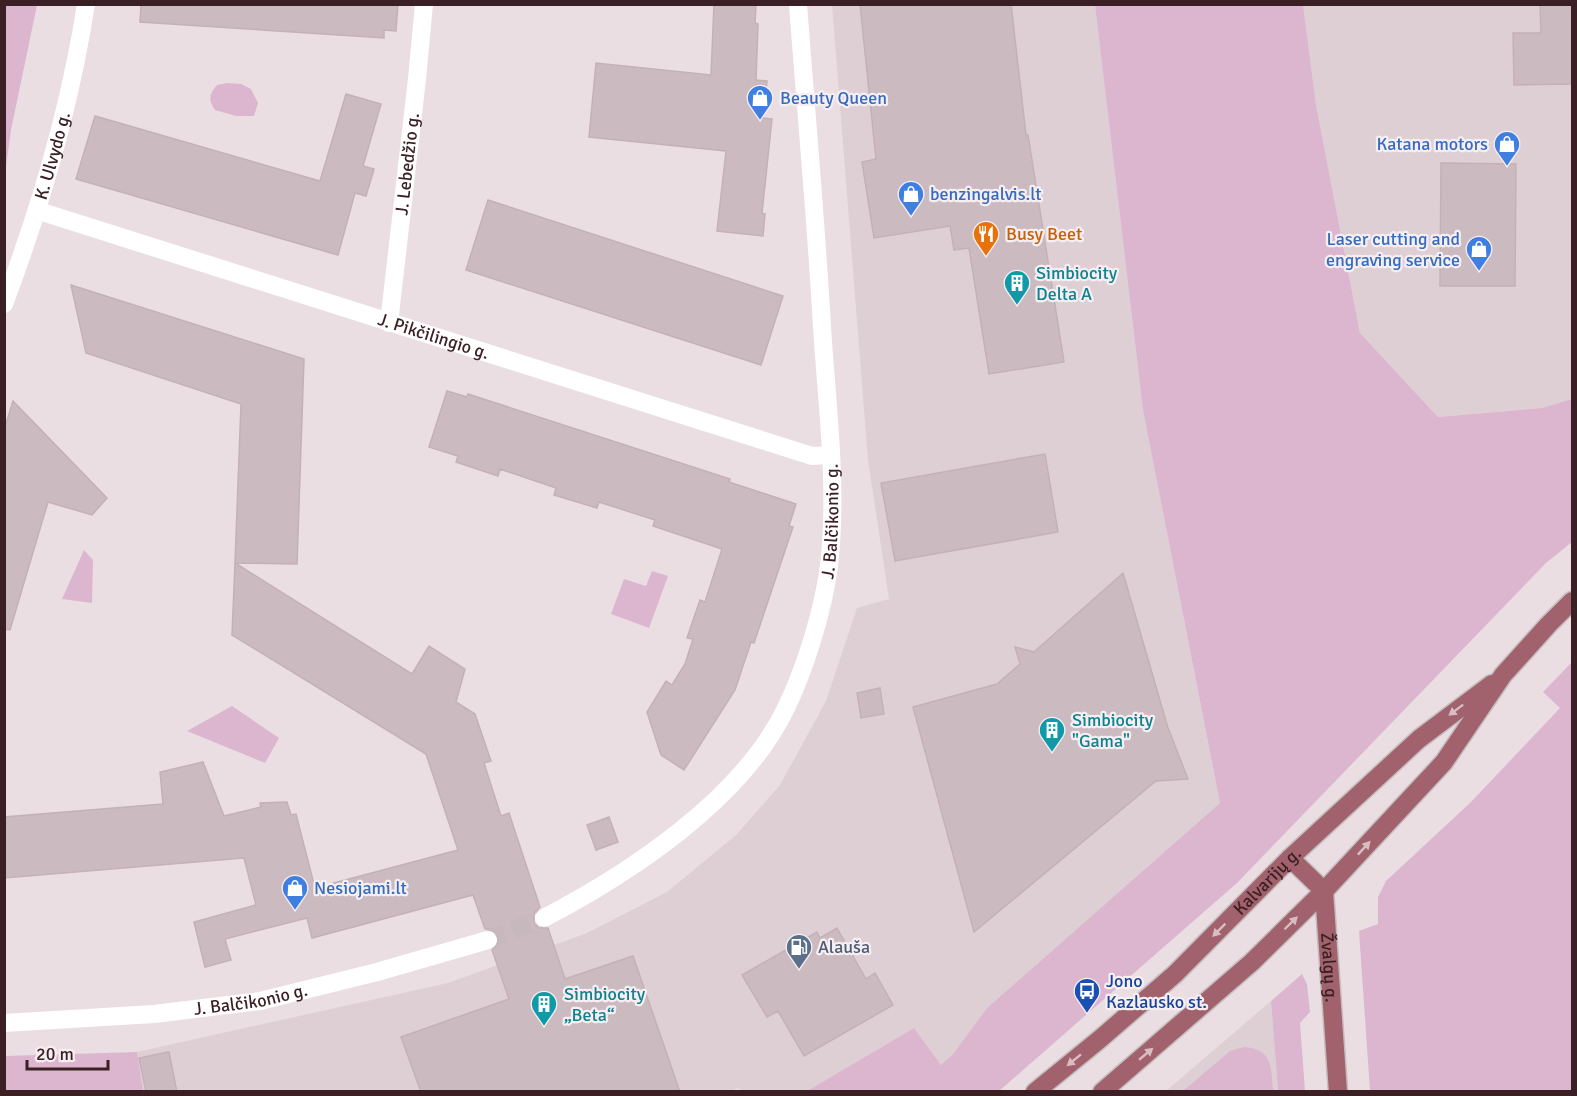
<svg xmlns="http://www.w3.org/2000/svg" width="1577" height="1096" font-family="Signika,sans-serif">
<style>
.built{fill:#decfd5}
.green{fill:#dcb6cf}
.building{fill:#cbbbc0;stroke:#c4b1b7;stroke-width:1.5}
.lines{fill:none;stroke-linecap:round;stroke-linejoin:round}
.minor-tunnel{stroke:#c7b8bd;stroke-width:18;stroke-dasharray:18 9;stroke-linecap:butt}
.major-casing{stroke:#c4bcbd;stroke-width:21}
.minor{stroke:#fff;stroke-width:18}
.major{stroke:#a1616d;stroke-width:18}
.oneway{fill:#d9bdc3}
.labels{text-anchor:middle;stroke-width:4.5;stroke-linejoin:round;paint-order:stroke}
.shop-label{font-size:18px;fill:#366cbe;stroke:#f7eef2;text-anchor:start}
.street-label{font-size:18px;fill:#3a1f24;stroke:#f7eef2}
.food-label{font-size:18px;fill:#c56008;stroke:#f7eef2;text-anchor:start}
.culture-label{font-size:18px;fill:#0d838f;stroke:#f7eef2;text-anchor:start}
.service-label{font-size:18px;fill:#4e5e75;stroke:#f7eef2;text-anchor:start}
.transit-label{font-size:18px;fill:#164399;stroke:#f7eef2;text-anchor:start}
</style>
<rect width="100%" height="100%" fill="#eadee3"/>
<path class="built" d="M 832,5 L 1095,5 L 1143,410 L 1220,803 L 987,1008 L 953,1054 L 941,1065 L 914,1028 L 807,1091 L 742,1091 L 738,1088 L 728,1092 L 143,1092 L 137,1052 L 448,983 L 587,933 L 667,892 L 736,835 L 780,785 L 826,701 L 857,608 L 889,599 L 868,460 Z
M 1303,5 L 1572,5 L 1572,399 L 1542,408 L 1438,417 L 1360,333 L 1316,105 Z
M 1271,1001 L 1278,1091 L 1166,1091 Z"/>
<path class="green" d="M 5,4 L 37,5 L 11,130 L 5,174 Z
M 1095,5 L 1303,5 L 1316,105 L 1360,333 L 1438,417 L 1542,408 L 1572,399 L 1572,542 L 1546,563 L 1237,883 L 999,1091 L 807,1091 L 914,1028 L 941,1065 L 953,1054 L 987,1008 L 1220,803 L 1143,410 Z
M 227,83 L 241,84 L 251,89 L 258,103 L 254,116 L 236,116 L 215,110 C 208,100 209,94 217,85 Z
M 84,550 L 93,560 L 92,603 L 62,599 Z
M 652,571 L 668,576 L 649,628 L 611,614 L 624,579 L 646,586 Z
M 1572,662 L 1572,1091 L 1370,1091 L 1359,931 L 1378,924 L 1378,897 L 1386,881 L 1470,803 L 1560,708 L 1543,692 Z
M 232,706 L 279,738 L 265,763 L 187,731 Z
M 1302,974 L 1307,984 L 1310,1012 L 1300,1023 L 1305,1091 L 1278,1091 L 1271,1001 Z
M 1244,1047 C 1273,1049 1271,1068 1273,1091 L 1183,1091 L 1230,1051 Z
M 137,1052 L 143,1091 L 5,1091 L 5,1056 Z"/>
<path class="building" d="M 141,4 L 398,4 L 396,31 L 384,30 L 384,38 L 140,22 Z
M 714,4 L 756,4 L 755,23 L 758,24 L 756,80 L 767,81 L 763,118 L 772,119 L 762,213 L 765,214 L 763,236 L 717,231 L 726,151 L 589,137 L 596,63 L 711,75 Z
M 860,4 L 1011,4 L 1026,135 L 1028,135 L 1064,362 L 989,374 L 969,248 L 954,250 L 950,226 L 874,238 L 862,162 L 876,159 Z
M 1540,4 L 1572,4 L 1572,84 L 1514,85 L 1513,33 L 1541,33 Z
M 346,94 L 381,104 L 363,166 L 374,169 L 366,196 L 355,193 L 338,255 L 76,179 L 95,116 L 320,181 Z
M 1441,163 L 1516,164 L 1515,286 L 1440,286 Z
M 488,200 L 783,296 L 761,365 L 466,270 Z
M 71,285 L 304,359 L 297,564 L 235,563 L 241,404 L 86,353 Z
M 447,391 L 467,397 L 468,394 L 730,479 L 729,482 L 796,504 L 789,526 L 793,527 L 754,643 L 751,642 L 735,690 L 684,770 L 661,755 L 647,712 L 666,681 L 672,685 L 685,664 L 693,639 L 687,638 L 700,600 L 705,602 L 722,549 L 653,526 L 655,520 L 599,502 L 597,508 L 554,495 L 556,488 L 500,469 L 498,476 L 456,462 L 458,456 L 429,447 Z
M 13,401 L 107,498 L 92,515 L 48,502 L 10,630 L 4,629 L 4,430 Z
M 1045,454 L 1058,532 L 895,561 L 881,483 Z
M 235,563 L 412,674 L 429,646 L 465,669 L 456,702 L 475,714 L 491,761 L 484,763 L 501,816 L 509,813 L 540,907 L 534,913 L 534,923 L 539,928 L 548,928 L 565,979 L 633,956 L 680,1092 L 421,1092 L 401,1037 L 509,999 L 492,950 L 499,943 L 499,936 L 491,929 L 485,929 L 473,895 L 312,938 L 307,918 L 225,939 L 231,960 L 205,967 L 194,922 L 256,905 L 244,858 L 4,878 L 4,817 L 163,804 L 160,772 L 203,762 L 224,816 L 261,807 L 260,803 L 287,802 L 291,815 L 296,814 L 315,888 L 458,850 L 426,754 L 232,635 Z
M 1123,573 L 1168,728 L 1188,779 L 1156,781 L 974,932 L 913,707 L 997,684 L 1020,664 L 1015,647 L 1034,652 Z
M 880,688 L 884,714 L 861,718 L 857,693 Z
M 609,817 L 618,842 L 596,850 L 587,825 Z
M 837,928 L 866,979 L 875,973 L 893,1005 L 804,1056 L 778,1011 L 767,1017 L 742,975 L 817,932 L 820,938 Z
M 169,1052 L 177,1092 L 146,1092 L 139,1058 Z"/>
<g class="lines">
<path class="minor-tunnel" d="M 488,940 L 544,918"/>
<g class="major-casing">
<g id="major">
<path id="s6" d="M 1290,858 L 1324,891 L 1338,1092"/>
<path id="s7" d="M 1035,1092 L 1100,1039 L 1175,974 L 1290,858 L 1419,739 L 1492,684"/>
<path d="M 1102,1092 L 1252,962 L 1324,891 L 1444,762 L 1503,675 L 1549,624 L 1572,601"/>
</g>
</g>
<g class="minor">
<path id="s1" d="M 39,211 L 812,456 L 831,455"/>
<path id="s2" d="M 4,304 C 41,206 70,108 86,4"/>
<path id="s3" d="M 389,323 L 417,79 L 424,4"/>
<path id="s4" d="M 544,918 C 630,873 741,800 785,710 C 805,670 823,611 829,566 C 838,487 827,406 822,327 C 816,219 806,112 798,4"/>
<path id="s5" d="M 4,1023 L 154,1014 L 260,1001 L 377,972 L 488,940"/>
</g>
<use href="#major" class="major"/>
</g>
<defs><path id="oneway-solid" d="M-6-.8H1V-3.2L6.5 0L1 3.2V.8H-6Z" transform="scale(1.5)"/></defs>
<g class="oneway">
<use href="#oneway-solid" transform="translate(1456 710) rotate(143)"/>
<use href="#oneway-solid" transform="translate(1364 848) rotate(-47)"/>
<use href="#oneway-solid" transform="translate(1291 923) rotate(-44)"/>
<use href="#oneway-solid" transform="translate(1219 930) rotate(135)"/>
<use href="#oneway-solid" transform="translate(1146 1054) rotate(-40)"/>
<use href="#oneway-solid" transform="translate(1074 1060) rotate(141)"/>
</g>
<defs>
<g id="shop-pin" transform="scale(1.35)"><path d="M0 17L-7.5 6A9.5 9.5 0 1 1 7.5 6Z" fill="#3f7fe0" stroke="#f7eef2"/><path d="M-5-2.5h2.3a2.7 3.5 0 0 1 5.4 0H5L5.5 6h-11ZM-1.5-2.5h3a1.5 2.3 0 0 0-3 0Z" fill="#fff"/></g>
<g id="restaurant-pin" transform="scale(1.35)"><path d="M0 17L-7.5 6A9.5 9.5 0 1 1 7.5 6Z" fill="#e8710a" stroke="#f7eef2"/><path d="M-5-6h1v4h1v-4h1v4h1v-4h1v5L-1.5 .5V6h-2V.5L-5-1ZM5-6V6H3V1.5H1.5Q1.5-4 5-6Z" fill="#fff"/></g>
<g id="building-pin" transform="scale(1.35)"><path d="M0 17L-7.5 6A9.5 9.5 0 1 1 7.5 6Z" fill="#0f9aa8" stroke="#f7eef2"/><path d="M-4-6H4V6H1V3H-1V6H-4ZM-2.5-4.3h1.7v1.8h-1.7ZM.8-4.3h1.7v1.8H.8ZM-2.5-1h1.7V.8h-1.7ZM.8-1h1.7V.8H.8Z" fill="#fff"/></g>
<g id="fuel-pin" transform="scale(1.35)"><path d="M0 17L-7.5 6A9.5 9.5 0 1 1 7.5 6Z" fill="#5c6f8a" stroke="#f7eef2"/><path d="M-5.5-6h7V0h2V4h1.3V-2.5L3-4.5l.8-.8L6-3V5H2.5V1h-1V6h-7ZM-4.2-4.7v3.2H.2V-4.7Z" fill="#fff"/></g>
<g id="bus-pin" transform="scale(1.35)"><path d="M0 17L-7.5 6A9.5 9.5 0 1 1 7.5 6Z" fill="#1a4fb4" stroke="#f7eef2"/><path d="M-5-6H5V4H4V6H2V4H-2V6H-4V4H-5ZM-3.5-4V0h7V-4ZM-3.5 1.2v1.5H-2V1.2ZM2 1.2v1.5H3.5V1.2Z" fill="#fff"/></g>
</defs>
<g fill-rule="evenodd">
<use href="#shop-pin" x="760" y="98"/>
<use href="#shop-pin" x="1507" y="144"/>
<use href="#shop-pin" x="911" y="194"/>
<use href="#restaurant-pin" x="986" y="234"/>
<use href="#shop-pin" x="1479" y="249"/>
<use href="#building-pin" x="1017" y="283"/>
<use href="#building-pin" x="1052" y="730"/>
<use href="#shop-pin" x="295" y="888"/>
<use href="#fuel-pin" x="799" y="947"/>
<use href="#bus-pin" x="1087" y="991"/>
<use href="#building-pin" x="544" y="1004"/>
</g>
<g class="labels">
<g class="shop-label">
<text x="780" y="104">Beauty Queen</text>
<text x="1488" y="150" text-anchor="end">Katana motors</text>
<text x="930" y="200">benzingalvis.lt</text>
<text x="1460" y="245" text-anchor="end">Laser cutting and<tspan x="1460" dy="21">engraving service</tspan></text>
<text x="314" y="894">Nesiojami.lt</text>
</g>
<g class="street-label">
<text dy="6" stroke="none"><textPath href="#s2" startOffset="156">K. Ulvydo g.</textPath></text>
<text dy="6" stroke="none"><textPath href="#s3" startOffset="160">J. Lebedžio g.</textPath></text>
<text dy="6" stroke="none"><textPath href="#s1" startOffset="414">J. Pikčilingio g.</textPath></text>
<text dy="6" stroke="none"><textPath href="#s4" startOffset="519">J. Balčikonio g.</textPath></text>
<text dy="6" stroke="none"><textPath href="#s7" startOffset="314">Kalvarijų g.</textPath></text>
<text dy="6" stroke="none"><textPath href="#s6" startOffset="124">Žvalgų g.</textPath></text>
<text dy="6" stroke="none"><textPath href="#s5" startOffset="248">J. Balčikonio g.</textPath></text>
</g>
<g class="food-label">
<text x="1006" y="240">Busy Beet</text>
</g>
<g class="culture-label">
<text x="1036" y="279">Simbiocity<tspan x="1036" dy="21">Delta A</tspan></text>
<text x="1072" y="726">Simbiocity<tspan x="1072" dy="21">"Gama"</tspan></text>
<text x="564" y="1000">Simbiocity<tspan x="564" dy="21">„Beta“</tspan></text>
</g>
<g class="service-label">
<text x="818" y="953">Alauša</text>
</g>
<g class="transit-label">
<text x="1106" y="987">Jono<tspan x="1106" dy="21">Kazlausko st.</tspan></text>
</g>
</g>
<rect width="1577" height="1096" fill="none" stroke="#3a1f24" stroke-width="12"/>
<path d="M27 1060v9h81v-9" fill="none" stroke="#3a1f24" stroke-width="3"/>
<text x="36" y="1060" font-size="18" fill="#3a1f24" stroke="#f7eef2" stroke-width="4.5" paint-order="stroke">20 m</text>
</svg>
